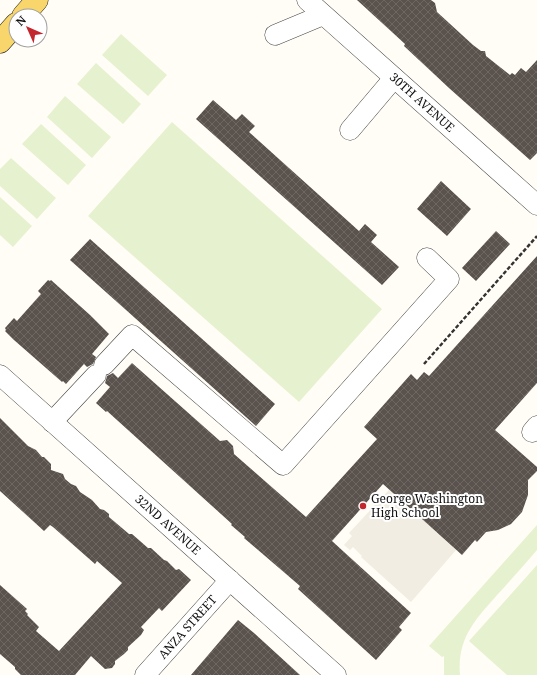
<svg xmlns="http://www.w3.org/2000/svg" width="537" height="675" font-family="'Noto Serif',serif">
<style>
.pitch{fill:#e6f2cf}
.plaza{fill:#f1ede2}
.building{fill:url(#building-cross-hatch)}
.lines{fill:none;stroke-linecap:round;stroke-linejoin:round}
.minor-casing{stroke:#444;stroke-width:21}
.major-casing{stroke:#222;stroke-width:23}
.path{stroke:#333;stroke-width:2.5;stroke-dasharray:4 2;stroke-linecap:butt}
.minor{stroke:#fff;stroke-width:20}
.major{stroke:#f9d66b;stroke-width:22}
.poi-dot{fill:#c4262e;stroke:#fff;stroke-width:1.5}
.labels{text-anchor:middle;stroke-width:4;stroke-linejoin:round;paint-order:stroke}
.street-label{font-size:12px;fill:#111;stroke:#fff}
.poi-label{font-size:12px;fill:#111;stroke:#fff;text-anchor:start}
</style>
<defs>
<pattern id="building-cross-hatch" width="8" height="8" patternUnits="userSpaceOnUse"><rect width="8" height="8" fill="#5a524d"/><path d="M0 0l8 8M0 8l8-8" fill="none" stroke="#6d6662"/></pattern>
</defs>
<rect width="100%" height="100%" fill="#fffdf5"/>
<path class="pitch" d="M 121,34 L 167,75 L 148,96 L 102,55 Z
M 96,63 L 141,104 L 123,124 L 77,84 Z
M 65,96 L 111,137 L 92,158 L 47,117 Z
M 172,122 L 382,309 L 299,402 L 88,216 Z
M 41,124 L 86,165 L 68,185 L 22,144 Z
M 11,158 L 56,198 L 37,219 L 0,186 L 0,169 Z
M 0,197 L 32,226 L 13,247 L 0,235 Z
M 537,525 L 537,550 C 524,565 511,580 498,594 C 475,620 457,638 460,675 L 444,675 L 444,656 L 442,657 L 429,646 Z
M 537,565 L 537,675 L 507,675 L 469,641 Z"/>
<path class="plaza" d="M 389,490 L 456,550 L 411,602 L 361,557 L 362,556 L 353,547 L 350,550 L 344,545 L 352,536 L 349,533 Z"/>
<path class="building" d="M 357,0 L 431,0 L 435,3 L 437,12 L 473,45 L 481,51 L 485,51 L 486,56 L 510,75 L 512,73 L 515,75 L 521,68 L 526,72 L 537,60 L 537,153 L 530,160 L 449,88 L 404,46 L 405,44 Z
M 213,100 L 236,120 L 242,114 L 255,126 L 249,132 L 359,231 L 365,224 L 377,235 L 371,242 L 399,267 L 382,285 L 196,119 Z
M 441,181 L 471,209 L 447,236 L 417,209 Z
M 496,231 L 510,244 L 476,281 L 462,268 Z
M 90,239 L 275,404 L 256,426 L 70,260 Z
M 537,256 L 537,383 L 495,430 L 537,467 L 537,471 L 528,480 L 528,495 L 522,512 L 511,524 L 498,530 L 486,532 L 477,542 L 475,540 L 462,555 L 383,484 L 332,541 L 411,613 L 399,627 L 402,630 L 376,660 L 298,589 L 300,586 L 244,538 L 245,537 L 231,525 L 232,524 L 107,411 L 106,412 L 96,403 L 110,387 L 105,383 L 107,376 L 113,373 L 118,378 L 132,363 L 220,441 L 227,440 L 233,446 L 234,454 L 306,517 L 377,439 L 364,427 L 411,374 L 417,380 L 424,372 L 429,376 Z
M 48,280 L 50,281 L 51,280 L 90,315 L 109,334 L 92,354 L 96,357 L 93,364 L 87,367 L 84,364 L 66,384 L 63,381 L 62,382 L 14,340 L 5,331 L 6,330 L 5,328 L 14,318 L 17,321 L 41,294 L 38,291 Z
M 0,418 L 28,446 L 36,450 L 42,457 L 44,457 L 51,464 L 51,470 L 63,474 L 65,479 L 71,484 L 76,486 L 80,492 L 92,500 L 100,509 L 104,510 L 109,514 L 109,517 L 129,534 L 132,534 L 148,548 L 151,548 L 164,560 L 167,561 L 176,570 L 179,569 L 191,580 L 162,611 L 159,608 L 141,627 L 144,630 L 141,635 L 128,647 L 128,650 L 124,654 L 115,661 L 115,664 L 112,668 L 105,669 L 91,656 L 75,675 L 21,675 L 15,669 L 15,667 L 0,654 L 0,585 L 27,609 L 25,611 L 28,614 L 27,615 L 39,627 L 36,631 L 59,651 L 122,583 L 97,561 L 95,564 L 53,527 L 50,525 L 44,531 L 0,491 Z
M 238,620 L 254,633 L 300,675 L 191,675 Z"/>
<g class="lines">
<g class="minor-casing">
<g id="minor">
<path id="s1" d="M 307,0 L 537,205"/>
<path d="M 275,35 L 323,15"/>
<path d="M 350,130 L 394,78"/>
<path d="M 104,365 L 132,335 L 283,465 L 449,279 L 427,258"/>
<path id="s2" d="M 0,375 L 336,675"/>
<path d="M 52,422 L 96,375"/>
<path d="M 532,432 L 537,426"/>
<path id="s3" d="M 145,675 L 230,580"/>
</g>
</g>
<g class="major-casing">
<path id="major" d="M 23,16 L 37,0
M 0,42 L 16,24"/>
</g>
<path class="path" d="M 424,364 L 537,236"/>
<use href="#minor" class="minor"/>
<use href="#major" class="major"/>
</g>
<circle class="poi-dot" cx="363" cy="506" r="4"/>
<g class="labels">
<g class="street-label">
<text dy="4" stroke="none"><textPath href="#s1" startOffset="154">30TH AVENUE</textPath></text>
<text dy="4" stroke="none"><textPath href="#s2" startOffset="225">32ND AVENUE</textPath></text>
<text dy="4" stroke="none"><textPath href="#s3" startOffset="64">ANZA STREET</textPath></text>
</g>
<g class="poi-label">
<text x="371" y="503">George Washington<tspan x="371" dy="14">High School</tspan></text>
</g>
</g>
<g transform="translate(28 28) rotate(315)"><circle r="19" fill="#ffffff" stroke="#a0a0a0"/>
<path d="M0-3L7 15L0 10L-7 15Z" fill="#c4262e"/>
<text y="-6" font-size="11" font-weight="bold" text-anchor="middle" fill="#111111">N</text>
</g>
</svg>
